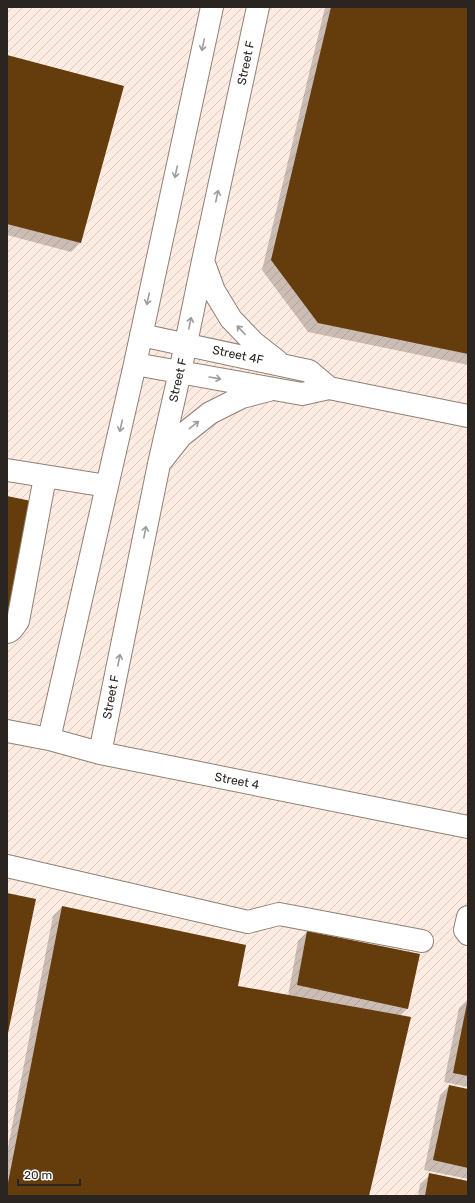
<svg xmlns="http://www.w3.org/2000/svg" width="475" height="1203" font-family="Rubik,sans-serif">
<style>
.industrial{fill:url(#industrial-furrows)}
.shadow{fill:#0003}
.building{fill:#653c0c}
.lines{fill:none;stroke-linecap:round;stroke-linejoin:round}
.minor-casing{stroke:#8f8276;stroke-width:24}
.minor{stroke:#fff;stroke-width:22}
.oneway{stroke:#9f9d9b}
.labels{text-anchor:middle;stroke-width:4;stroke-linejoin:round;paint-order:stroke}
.street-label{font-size:12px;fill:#2a2520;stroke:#fff}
</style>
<defs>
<pattern id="industrial-furrows" width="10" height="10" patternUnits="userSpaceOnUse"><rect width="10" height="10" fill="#feebe2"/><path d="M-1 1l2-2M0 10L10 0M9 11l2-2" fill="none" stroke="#dac9c2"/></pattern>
</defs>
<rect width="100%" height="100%" fill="#fef8f3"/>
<path class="industrial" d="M 7,7 L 468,7 L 468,1196 L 7,1196 Z"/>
<path class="shadow" d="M 325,7 L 468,7 L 468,365 L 308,332 L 262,270 Z
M 7,56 L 122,87 L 80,243 L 71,252 L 7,235 Z
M 62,907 L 237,987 L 288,996 L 298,941 L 307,932 L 408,1008 L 400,1016 L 368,1196 L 7,1196 L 7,1152 L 53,916 Z
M 468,999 L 468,1087 L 444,1082 L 459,1008 Z
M 449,1086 L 468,1090 L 468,1179 L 424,1170 L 440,1095 Z
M 430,1175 L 468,1182 L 468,1196 L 418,1196 L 420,1184 Z"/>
<path class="building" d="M 331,7 L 468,7 L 468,354 L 318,323 L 271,260 Z
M 7,55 L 124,86 L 81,243 L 7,224 Z
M 7,496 L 36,502 L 7,630 Z
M 7,893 L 36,899 L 8,1033 L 7,1033 Z
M 62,906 L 246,945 L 238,986 L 411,1017 L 369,1196 L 7,1196 L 7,1188 Z
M 307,931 L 420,954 L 408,1009 L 297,985 Z
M 467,1003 L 468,1003 L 468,1076 L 453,1073 Z
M 449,1085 L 468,1089 L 468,1168 L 433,1160 Z
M 429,1173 L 468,1181 L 468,1196 L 425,1196 Z"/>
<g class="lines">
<g class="minor-casing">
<path id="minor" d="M 203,261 L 214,291 L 231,319 L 254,343 L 277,361
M 141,335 L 309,371 L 329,388
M 135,364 L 302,394 L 329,388 L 468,416
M 162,460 L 181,436 L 210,413 L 242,397 L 269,390
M 7,470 L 107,486
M 7,632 C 12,631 15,625 18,621 L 45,477
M 7,731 L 49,739 L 100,753 L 468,827
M 49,739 L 135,364 L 212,7
M 100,753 L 159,464 L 180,372 L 203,261 L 258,7
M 7,866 L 248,922 L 279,914 L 422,941
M 468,917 L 465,930 L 468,934"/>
</g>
<use href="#minor" class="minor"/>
</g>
<defs><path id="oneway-shaft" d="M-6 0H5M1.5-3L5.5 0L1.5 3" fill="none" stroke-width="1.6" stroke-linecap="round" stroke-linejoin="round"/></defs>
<g class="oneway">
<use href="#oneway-shaft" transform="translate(203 45) rotate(102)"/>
<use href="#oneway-shaft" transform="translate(176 172) rotate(102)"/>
<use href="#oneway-shaft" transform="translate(217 196) rotate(-78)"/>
<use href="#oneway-shaft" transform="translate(148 299) rotate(102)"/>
<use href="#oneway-shaft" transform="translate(190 323) rotate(-79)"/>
<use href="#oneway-shaft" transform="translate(241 330) rotate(-133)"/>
<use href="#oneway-shaft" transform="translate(215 378) rotate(10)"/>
<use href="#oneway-shaft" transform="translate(194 425) rotate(-38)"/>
<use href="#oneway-shaft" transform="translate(121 426) rotate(103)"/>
<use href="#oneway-shaft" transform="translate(145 532) rotate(-79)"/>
<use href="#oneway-shaft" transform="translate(119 660) rotate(-79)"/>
</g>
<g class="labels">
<g class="street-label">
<text transform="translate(246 63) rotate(-78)" y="4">Street F</text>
<text transform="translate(238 355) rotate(12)" y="4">Street 4F</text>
<text transform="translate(178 380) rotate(-77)" y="4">Street F</text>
<text transform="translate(111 697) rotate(-79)" y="4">Street F</text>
<text transform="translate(237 781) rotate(11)" y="4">Street 4</text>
</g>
</g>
<rect width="475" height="1203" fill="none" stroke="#2a2520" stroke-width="16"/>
<path d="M18 1179v6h62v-6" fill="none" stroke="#2a2520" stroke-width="2"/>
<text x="24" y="1179" font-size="12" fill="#2a2520" stroke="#ffffff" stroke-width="3" paint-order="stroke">20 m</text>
</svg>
